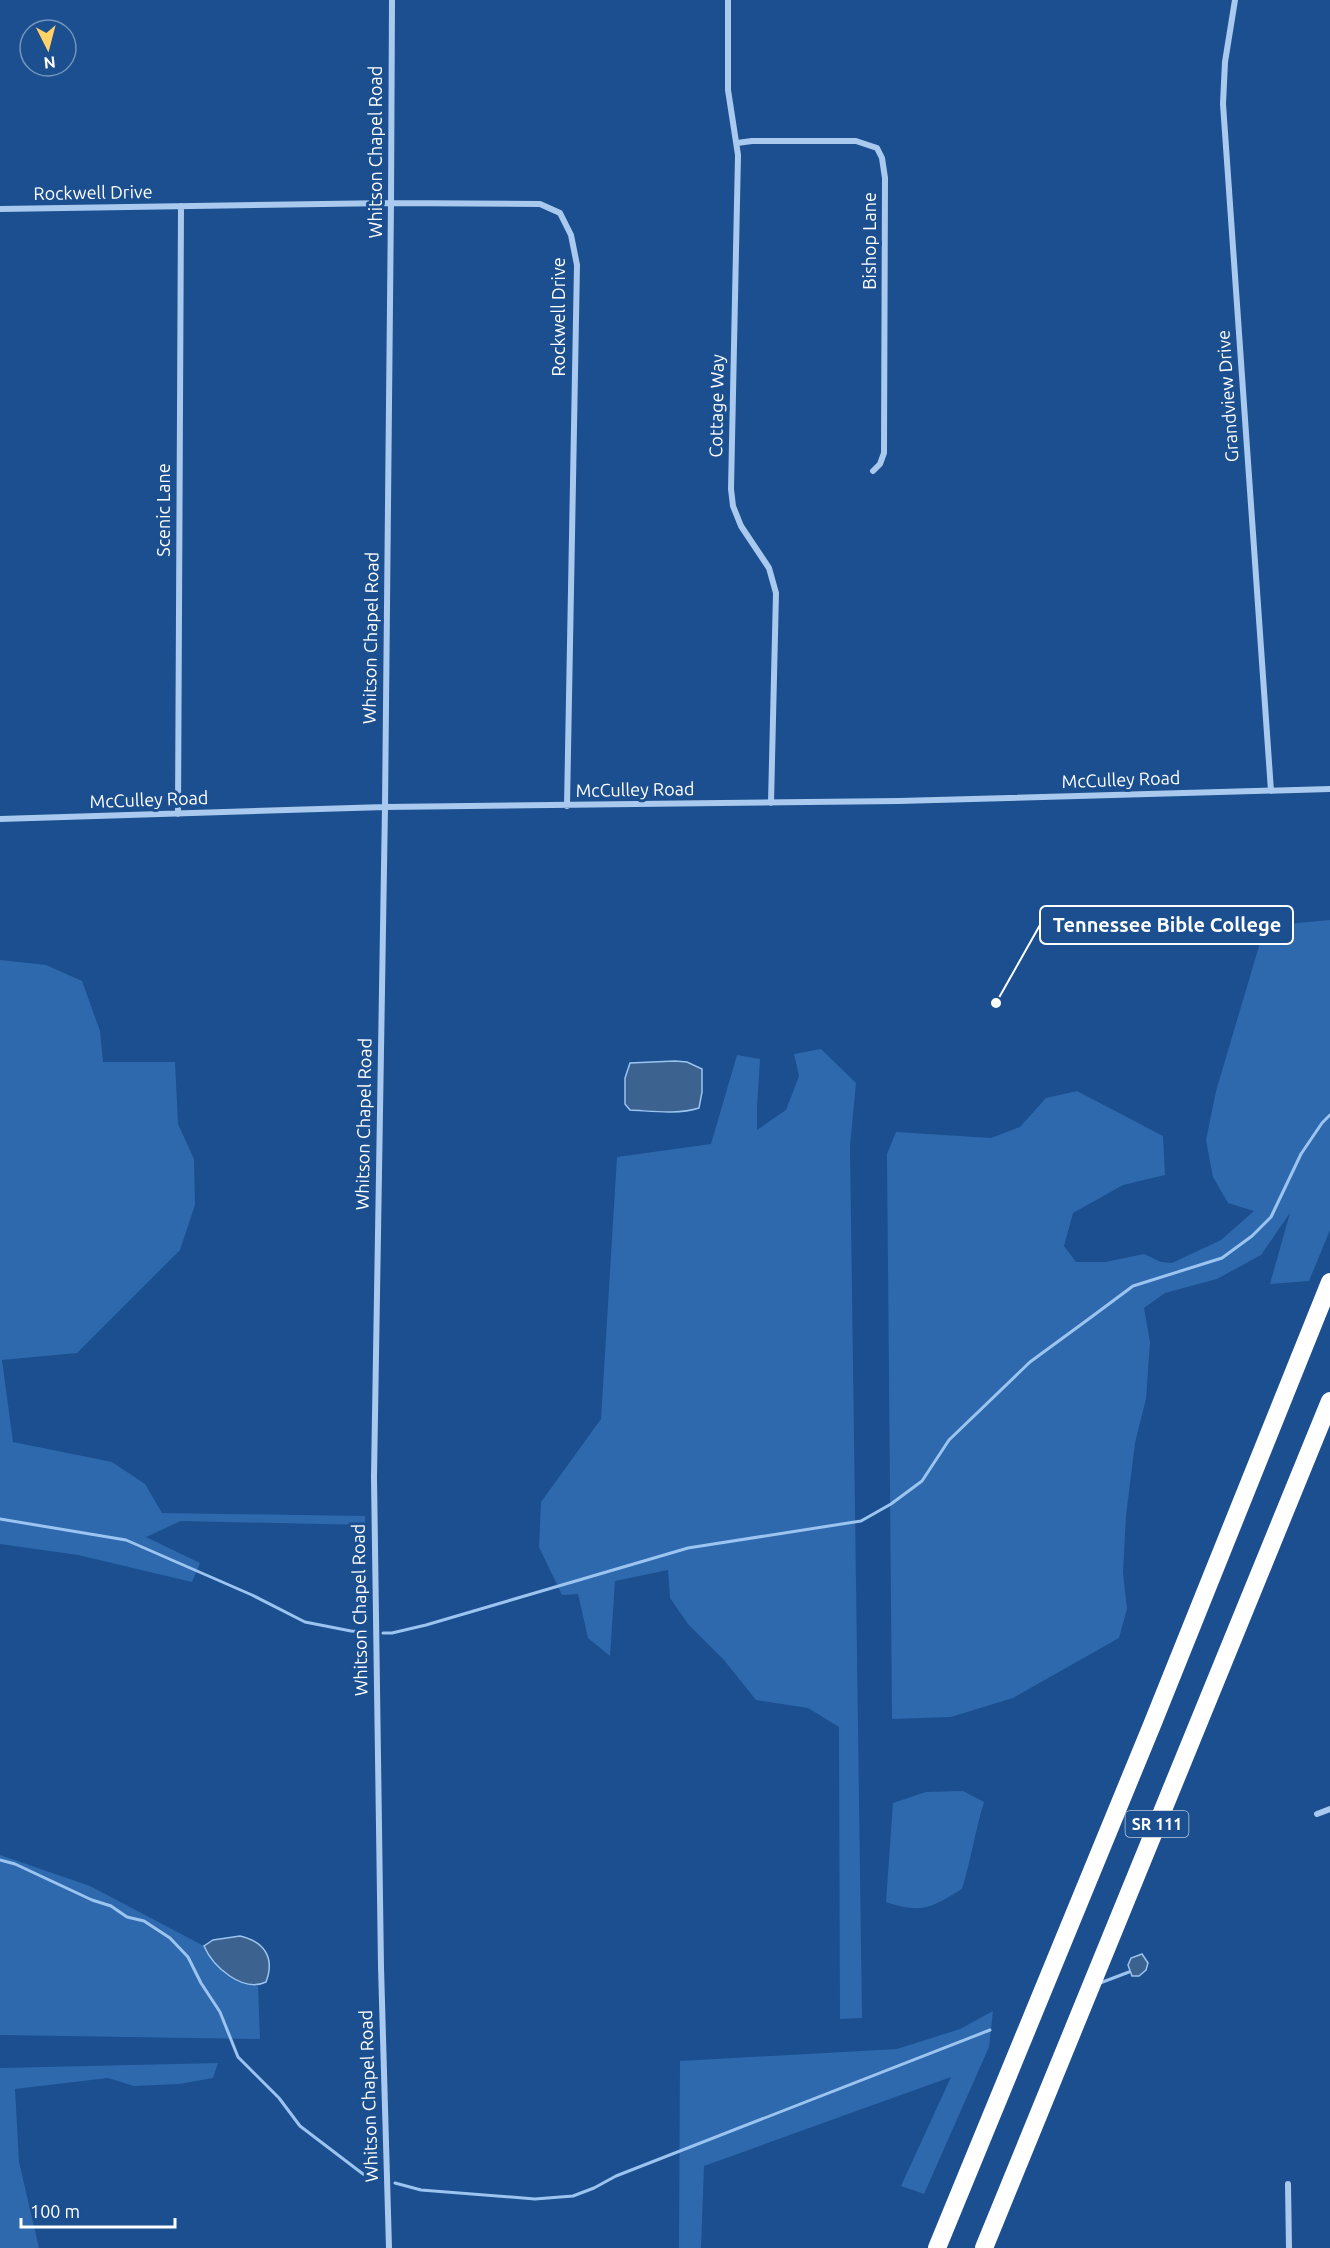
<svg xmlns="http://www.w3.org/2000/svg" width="1330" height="2248" font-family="Ubuntu,sans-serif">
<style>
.green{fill:#2e69ad}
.water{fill:#3c6290;stroke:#9cc4f0;stroke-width:1.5}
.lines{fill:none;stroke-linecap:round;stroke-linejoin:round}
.stream{stroke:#9cc4f0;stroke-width:3}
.minor{stroke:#a9c9ee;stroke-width:6}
.motorway{stroke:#fff;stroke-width:18}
.labels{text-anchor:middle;stroke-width:6;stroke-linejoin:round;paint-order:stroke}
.shield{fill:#1b4f8f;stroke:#bbcadd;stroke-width:1.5}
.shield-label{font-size:16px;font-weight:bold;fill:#fff}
.street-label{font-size:18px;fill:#fff;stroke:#1b4f8f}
.leader{fill:none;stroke:#fff;stroke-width:2}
.callout-dot{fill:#fff;stroke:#1b4f8f;stroke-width:2}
.callout{fill:#1b4f8f;stroke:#fff;stroke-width:2}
.callout-label{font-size:20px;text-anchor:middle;font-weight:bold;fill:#fff}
</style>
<rect width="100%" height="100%" fill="#1b4f8f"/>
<path class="green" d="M 1330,920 L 1330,1230 L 1309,1281 L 1270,1284 L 1290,1213 L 1261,1255 L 1217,1279 L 1165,1293 L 1144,1308 L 1150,1342 L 1146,1399 L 1135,1443 L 1126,1516 L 1123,1573 L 1127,1609 L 1119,1638 L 1013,1698 L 951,1717 L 892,1719 L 887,1154 L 896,1132 L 991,1138 L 1020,1127 L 1046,1098 L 1077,1091 L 1163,1136 L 1165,1175 L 1123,1185 L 1073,1213 L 1064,1246 L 1076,1262 L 1105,1262 L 1144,1254 L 1161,1262 L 1172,1263 L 1221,1240 L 1254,1211 L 1228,1203 L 1213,1177 L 1206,1140 L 1216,1091 L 1265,926 Z
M 0,960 L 46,965 L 82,981 L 100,1031 L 103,1062 L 175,1062 L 178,1124 L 194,1159 L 195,1205 L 180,1250 L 77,1353 L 2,1360 L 13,1442 L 112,1462 L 145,1484 L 162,1513 L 365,1516 L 365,1525 L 181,1521 L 146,1537 L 200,1563 L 192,1582 L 78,1555 L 0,1544 Z
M 821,1049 L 856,1083 L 850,1146 L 862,2018 L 840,2019 L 839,1727 L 808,1708 L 756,1700 L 724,1660 L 688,1624 L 670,1598 L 668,1570 L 615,1581 L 610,1656 L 588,1638 L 578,1594 L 562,1595 L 539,1547 L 541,1502 L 601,1419 L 617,1157 L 711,1144 L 737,1055 L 760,1059 L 757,1107 L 757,1130 L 786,1110 L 799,1076 L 794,1054 Z
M 963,1791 L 984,1802 C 975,1831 971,1860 962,1889 C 931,1908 921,1914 886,1902 L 893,1803 L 926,1792 Z
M 0,1855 L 90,1886 L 204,1946 C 213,1966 236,1984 258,1986 L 260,2039 L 0,2035 Z
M 993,2011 L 989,2047 L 924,2194 L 901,2186 L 951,2077 L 704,2166 L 701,2248 L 679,2248 L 680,2061 L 897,2049 L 960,2029 Z
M 218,2063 L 213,2078 L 179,2084 L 134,2086 L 108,2078 L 15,2089 L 19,2162 L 39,2248 L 0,2248 L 0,2068 Z"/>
<path class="water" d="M 675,1061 L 687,1062 L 702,1069 L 702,1092 L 699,1108 C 677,1115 652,1111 630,1110 L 625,1104 L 625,1078 L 630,1063 Z
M 240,1936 C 265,1942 275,1958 266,1982 C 243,1993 213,1967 204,1946 L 213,1940 Z
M 1142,1954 L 1148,1963 L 1146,1970 L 1139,1976 L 1132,1976 L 1128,1965 L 1131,1958 Z"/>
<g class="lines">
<path class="stream" d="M 0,1519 L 126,1540 L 252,1595 L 305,1622 L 351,1631 L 366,1632
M 383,1633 L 392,1633 L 426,1625 L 688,1548 L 861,1521 L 891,1504 L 922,1481 L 949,1440 L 1030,1362 L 1090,1318 L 1133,1286 L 1222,1258 L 1252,1236 L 1271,1217 L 1301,1154 L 1322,1123 L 1330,1115
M 0,1860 L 15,1864 L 92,1900 L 111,1906 L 127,1917 L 144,1921 L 170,1938 L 188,1957 L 201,1983 L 220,2012 L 238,2057 L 279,2098 L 300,2126 L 363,2174 L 379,2178
M 1100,1983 L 1129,1972
M 395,2183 L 421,2190 L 535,2199 L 573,2196 L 594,2188 L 616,2176 L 990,2030"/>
<path class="minor" d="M 728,0 L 728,90 L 738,155 L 731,489 L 733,506 L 741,526 L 769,568 L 776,593 L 771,803
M 1235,0 L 1225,62 L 1223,104 L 1271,791
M 737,143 L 752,141 L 856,141 L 877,148 L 882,158 L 885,178 L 884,453 L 880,464 L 873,471
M 0,209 L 391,203 L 540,204 L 560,213 L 571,235 L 577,265 L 567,806
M 178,814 L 181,206
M 0,819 L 385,807 L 899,801 L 1330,789
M 1317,1814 L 1330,1809
M 1288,2184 L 1289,2248
M 389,2248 L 381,1967 L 374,1477 L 385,807 L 391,203 L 392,0"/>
<path class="motorway" d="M 937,2248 L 1152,1725 L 1330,1282
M 984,2248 L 1330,1401"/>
</g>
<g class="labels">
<rect class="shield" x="1125.5" y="1811" width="63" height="26" rx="4.5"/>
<g class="shield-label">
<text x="1157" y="1830">SR 111</text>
</g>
<g class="street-label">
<text transform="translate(376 152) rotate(-90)" y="6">Whitson Chapel Road</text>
<text transform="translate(93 193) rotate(-1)" y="6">Rockwell Drive</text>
<text transform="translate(870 241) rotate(-90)" y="6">Bishop Lane</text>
<text transform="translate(559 317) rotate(-90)" y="6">Rockwell Drive</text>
<text transform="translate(1228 396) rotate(-94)" y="6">Grandview Drive</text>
<text transform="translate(717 406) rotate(-89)" y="6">Cottage Way</text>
<text transform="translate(164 510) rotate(-90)" y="6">Scenic Lane</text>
<text transform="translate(371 638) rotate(-89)" y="6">Whitson Chapel Road</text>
<text transform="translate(1121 780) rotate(-2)" y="6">McCulley Road</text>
<text transform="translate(635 790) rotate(-1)" y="6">McCulley Road</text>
<text transform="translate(149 800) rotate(-2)" y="6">McCulley Road</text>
<text transform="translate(364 1124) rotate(-89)" y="6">Whitson Chapel Road</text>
<text transform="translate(360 1610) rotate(-91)" y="6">Whitson Chapel Road</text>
<text transform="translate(369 2096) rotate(-92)" y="6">Whitson Chapel Road</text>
</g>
</g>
<path class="leader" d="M996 1003L1040 925"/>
<circle class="callout-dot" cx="996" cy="1003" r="6"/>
<rect class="callout" x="1040" y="906" width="253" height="38" rx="6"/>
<g class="callout-label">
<text x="1167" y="932">Tennessee Bible College</text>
</g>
<g transform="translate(48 48) rotate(174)"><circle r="28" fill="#1b4f8f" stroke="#7695bc" stroke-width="1.5"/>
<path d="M0-4.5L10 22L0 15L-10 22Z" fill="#ffd166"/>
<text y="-9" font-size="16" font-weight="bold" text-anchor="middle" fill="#ffffff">N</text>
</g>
<path d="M21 2218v9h154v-9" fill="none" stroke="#ffffff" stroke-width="3"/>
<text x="30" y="2218" font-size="18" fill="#ffffff" stroke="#1b4f8f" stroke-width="4.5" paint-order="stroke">100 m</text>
</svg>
